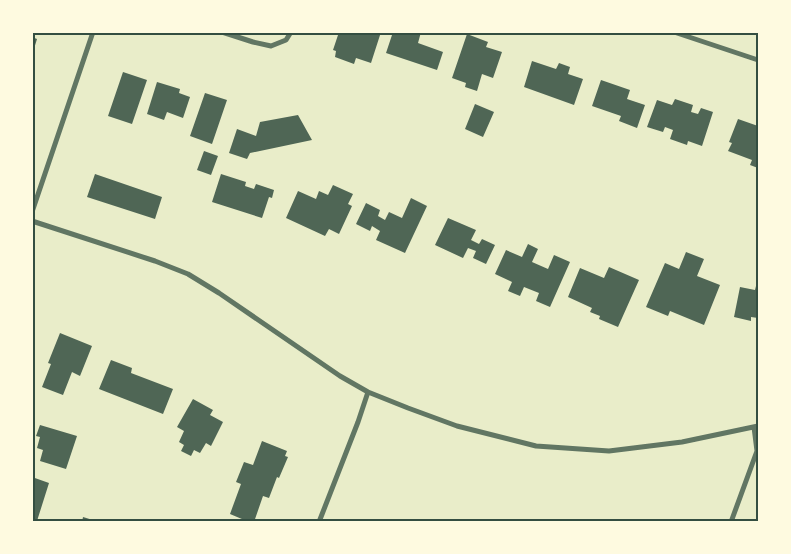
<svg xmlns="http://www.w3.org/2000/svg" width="791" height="554" font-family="Georgia,serif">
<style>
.building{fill:#4f6655}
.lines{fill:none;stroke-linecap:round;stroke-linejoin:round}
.minor{stroke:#617663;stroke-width:5}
.neatline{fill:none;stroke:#344e41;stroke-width:2}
</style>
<rect width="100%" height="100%" fill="#e9edc9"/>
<path class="building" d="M 339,32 L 344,34 L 345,32 L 381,32 L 371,63 L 356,58 L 354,64 L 335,57 L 336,51 L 333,50 Z
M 393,32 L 421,32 L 418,43 L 443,52 L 437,70 L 386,53 Z
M 467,34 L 488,42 L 486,47 L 502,52 L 493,78 L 482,74 L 477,91 L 465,87 L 466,83 L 452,78 Z
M 32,37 L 37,39 L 33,52 L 32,52 Z
M 532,61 L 556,69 L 559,63 L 570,67 L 568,74 L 583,79 L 574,105 L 524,87 Z
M 123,72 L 147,80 L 132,124 L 108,116 Z
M 601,80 L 630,90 L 627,99 L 645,105 L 637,128 L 619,121 L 621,116 L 592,106 Z
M 157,82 L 180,89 L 179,93 L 190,97 L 183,118 L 167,112 L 164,120 L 147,114 Z
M 205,93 L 227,100 L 212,144 L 190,136 Z
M 675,99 L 693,105 L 691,112 L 698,114 L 701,108 L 713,112 L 702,146 L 688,141 L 687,145 L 670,139 L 673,130 L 665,127 L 663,132 L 647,127 L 657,100 L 672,105 Z
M 475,104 L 494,112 L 483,137 L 465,129 Z
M 298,115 L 312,140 L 250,153 L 247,159 L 229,153 L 237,129 L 256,136 L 260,122 Z
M 738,119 L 758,126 L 758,168 L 750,165 L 752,160 L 728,151 L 732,143 L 729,142 Z
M 204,151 L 218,156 L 211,175 L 197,170 Z
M 95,174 L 162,197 L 155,219 L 87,197 Z
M 221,174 L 246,182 L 245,186 L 254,189 L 256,184 L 274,190 L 272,198 L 269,197 L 262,218 L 212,202 Z
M 333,185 L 353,194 L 348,204 L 352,206 L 339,234 L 329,229 L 325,236 L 286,218 L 298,191 L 316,199 L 319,191 L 328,195 Z
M 411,198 L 427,206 L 405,253 L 376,240 L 380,231 L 372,226 L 370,231 L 356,224 L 366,203 L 380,210 L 378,216 L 385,220 L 389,212 L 402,218 Z
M 448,218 L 476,230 L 471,240 L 479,244 L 482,239 L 495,245 L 486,264 L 473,258 L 476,251 L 468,248 L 463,258 L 435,245 Z
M 528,244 L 538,249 L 532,262 L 548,269 L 554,255 L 570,262 L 550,307 L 536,301 L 539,293 L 524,287 L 520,296 L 508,291 L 512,282 L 495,274 L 506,250 L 522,257 Z
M 686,252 L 704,259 L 697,276 L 720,285 L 704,325 L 670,311 L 668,316 L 646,307 L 665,263 L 679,269 Z
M 609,267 L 639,280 L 618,327 L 599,319 L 600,316 L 590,312 L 592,308 L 568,297 L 580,268 L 604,278 Z
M 756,286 L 758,286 L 758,318 L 751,317 L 751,321 L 734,317 L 740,287 L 755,290 Z
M 60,333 L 92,346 L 80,376 L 72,372 L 63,395 L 42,387 L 51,364 L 48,363 Z
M 111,360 L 132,368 L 131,373 L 173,389 L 163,414 L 99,389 Z
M 193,399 L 213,410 L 210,415 L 223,422 L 211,446 L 206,443 L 200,453 L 194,450 L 191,456 L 181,451 L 184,445 L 179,442 L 184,431 L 177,427 Z
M 40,425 L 77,436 L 66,469 L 40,461 L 43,450 L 37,448 L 40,437 L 36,436 Z
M 262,441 L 287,451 L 285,456 L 288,457 L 279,478 L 277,477 L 269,498 L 263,496 L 254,522 L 249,522 L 230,514 L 241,484 L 236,482 L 244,462 L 253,465 Z
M 32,477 L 49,483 L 37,521 L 32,520 Z
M 83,517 L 96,521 L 96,522 L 82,522 Z"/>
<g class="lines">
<path class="minor" d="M 222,32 L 253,42 L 271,46 L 286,40 L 291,32
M 674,32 L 758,60
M 32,212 L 93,32
M 32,221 L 155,261 L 188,274 L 219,293 L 340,376 L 368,392 L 408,408 L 457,426 L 536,446 L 609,451 L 682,442 L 758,426
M 319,522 L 358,422 L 368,392
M 731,522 L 757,451 L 754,427"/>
</g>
<rect width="791" height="554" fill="none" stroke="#fefae0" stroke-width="68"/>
<rect x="34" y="34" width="723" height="486" class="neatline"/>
</svg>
